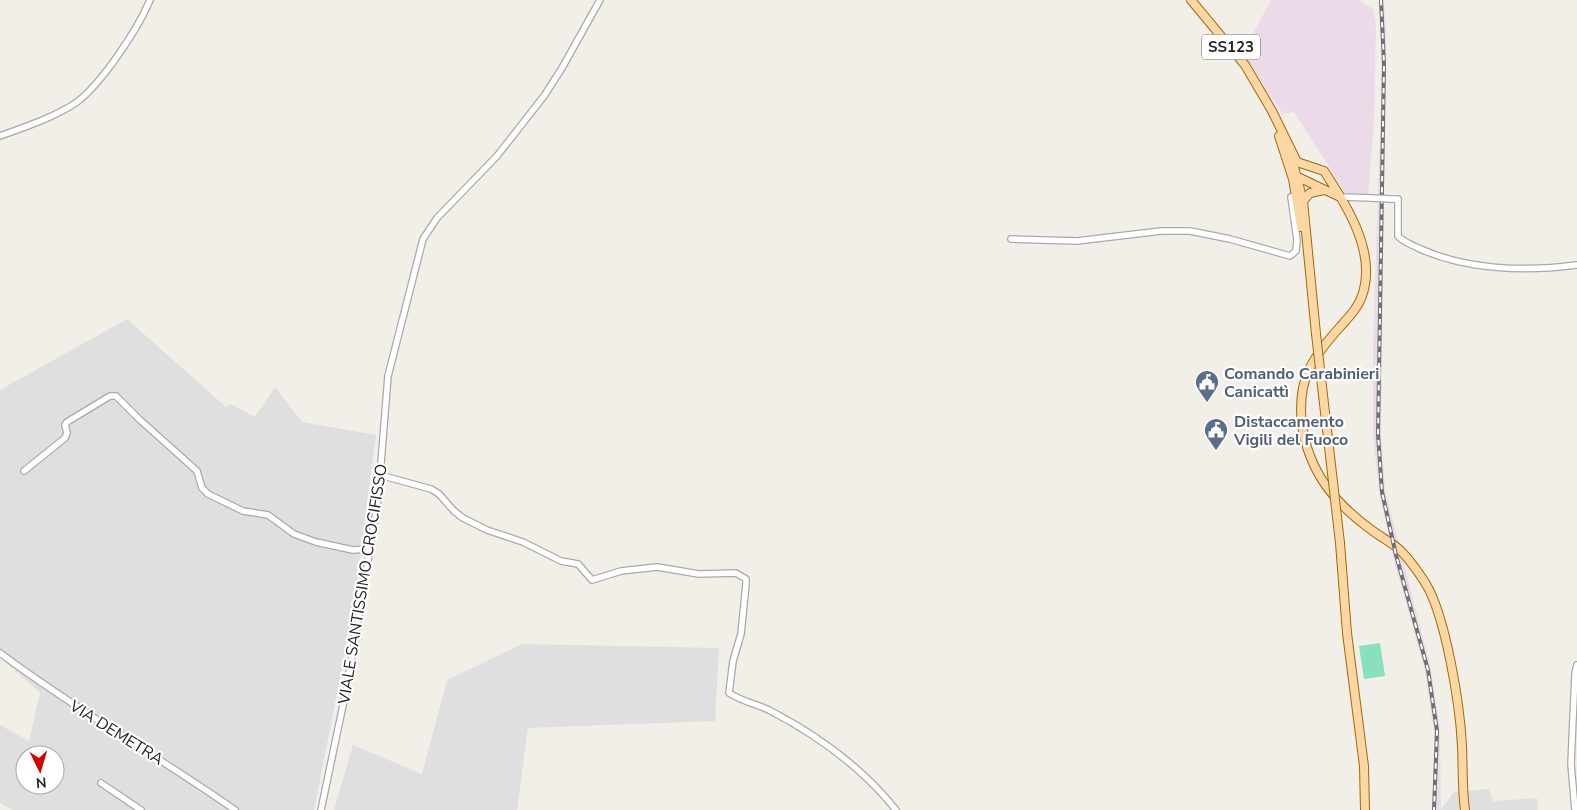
<svg xmlns="http://www.w3.org/2000/svg" width="1577" height="810" font-family="'Nunito Sans',sans-serif">
<style>
.residential{fill:#e0dfdf;fill-rule:evenodd}
.industrial{fill:#ebdbe8}
.pitch{fill:#88e0be}
.lines{fill:none;stroke-linecap:round;stroke-linejoin:round}
.minor-casing{stroke:#a9a9a9;stroke-width:8}
.major-casing{stroke:#a06b00;stroke-width:10}
.minor{stroke:#fff;stroke-width:5.5}
.major{stroke:#fcd6a4;stroke-width:8}
.rail-casing{stroke:#707070;stroke-width:4}
.rail{stroke:#fff;stroke-width:2;stroke-dasharray:5.5;stroke-linecap:butt}
.minor-bridge-casing{stroke:#a9a9a9;stroke-width:8;stroke-linecap:butt}
.major-bridge-casing{stroke:#a06b00;stroke-width:10;stroke-linecap:butt}
.minor-bridge{stroke:#fff;stroke-width:5.5}
.major-bridge{stroke:#fcd6a4;stroke-width:8}
.labels{text-anchor:middle;stroke-width:4.5;stroke-linejoin:round;paint-order:stroke}
.shield{fill:#fff;stroke:#646464;stroke-width:1}
.shield-label{font-size:15px;font-weight:bold;fill:#222}
.service-label{font-size:16px;font-weight:bold;fill:#4e5e75;stroke:#fff;text-anchor:start}
.street-label{font-size:16px;fill:#222;stroke:#fff}
</style>
<rect width="100%" height="100%" fill="#f2efe9"/>
<path class="residential" d="M 127,319 L 226,407 L 230,404 L 255,417 L 275,387 L 302,422 L 376,435 L 352,618 L 314,810 L 12,810 L 0,803 L 0,725 L 29,741 L 40,693 L 0,657 L 0,390 ZM 25,755 L 55,755 L 55,785 L 25,785 Z
M 522,644 L 719,648 L 715,721 L 528,728 L 517,810 L 334,810 L 353,745 L 422,774 L 447,680 Z
M 1489,789 L 1493,801 L 1537,798 L 1538,810 L 1441,810 L 1454,792 Z"/>
<path class="industrial" d="M 1271,0 L 1359,0 L 1373,9 L 1376,25 L 1374,121 L 1368,195 L 1347,195 L 1294,112 L 1282,114 L 1246,57 L 1250,54 L 1247,45 Z
M 1379,0 L 1384,0 L 1386,30 L 1381,434 L 1385,490 L 1431,669 L 1440,730 L 1441,810 L 1432,810 L 1435,770 L 1434,732 L 1425,671 L 1393,557 L 1379,492 L 1373,434 L 1373,346 L 1382,65 Z"/>
<path class="pitch" d="M 1380,643 L 1385,676 L 1364,679 L 1359,646 Z"/>
<g class="lines">
<g class="minor-casing">
<path id="minor" d="M 0,136 C 25,127 55,117 77,102 C 102,83 138,29 150,0
M 1340,197 L 1372,198
M 1391,199 L 1398,199 L 1398,236 C 1403,242 1411,244 1418,248 C 1466,270 1525,272 1577,265
M 1011,239 L 1077,241 L 1161,231 L 1190,231 L 1230,239 L 1290,256 L 1296,251 L 1297,240 L 1291,197 L 1296,196
M 24,471 L 65,438 L 67,433 L 65,425 L 67,422 L 110,396 L 116,396 L 139,419 L 197,471 L 202,488 L 208,494 L 243,511 L 268,515 L 294,534 L 316,542 L 353,550 L 369,549
M 380,475 L 431,489 L 439,494 L 454,511 L 463,518 L 487,530 L 523,542 L 561,561 L 578,564 L 592,580 L 621,571 L 657,567 L 699,574 L 736,573 L 746,579 L 746,584 L 741,634 L 733,661 L 729,693 C 741,701 756,704 769,710 C 817,735 862,767 896,810
M 0,653 C 76,710 158,756 235,810
M 101,783 L 141,810
M 321,810 L 347,686 L 378,500 L 388,376 L 423,239 L 437,218 L 497,156 L 544,96 L 562,68 L 600,0
M 1575,810 L 1571,764 L 1575,673 L 1577,665"/>
</g>
<g class="major-casing">
<path id="major" d="M 1191,0 L 1245,65 L 1272,111 L 1297,162 L 1324,171 C 1346,204 1376,251 1363,293 C 1359,307 1349,317 1340,327 C 1311,359 1297,380 1302,425 C 1309,472 1335,504 1373,531 C 1382,538 1393,543 1401,551 C 1410,560 1419,573 1426,584 C 1446,618 1460,705 1462,746 C 1463,767 1462,789 1465,810
M 1279,136 L 1293,179 L 1301,227
M 1292,159 L 1303,201 L 1316,334
M 1296,176 L 1340,197
M 1303,201 L 1310,193 L 1324,190
M 1340,543 L 1347,633 L 1364,766 L 1365,810"/>
</g>
<use href="#minor" class="minor"/>
<use href="#major" class="major"/>
<g class="rail-casing">
<path id="rail" d="M 1381,0 L 1384,64 L 1378,434 L 1382,492 L 1396,555 L 1428,670 L 1437,731 L 1434,810"/>
</g>
<use href="#rail" class="rail"/>
<g class="minor-bridge-casing">
<path id="minor-bridge" d="M 1372,198 L 1391,199"/>
</g>
<g class="major-bridge-casing">
<path id="major-bridge" d="M 1316,334 L 1340,543"/>
</g>
<use href="#minor-bridge" class="minor-bridge"/>
<use href="#major-bridge" class="major-bridge"/>
</g>
<defs>
<g id="civic-pin" transform="scale(1.25)"><path d="M0 17L-7.5 6A9.5 9.5 0 1 1 7.5 6Z" fill="#5c6f8a" stroke="#fff"/><path d="M-.6-6.5H3V-4.5H.6V-3L4-1V1h2V6H-6V1h2V-1L-.6-3ZM-1.2 2.5V6h2.4V2.5Z" fill="#fff"/></g>
</defs>
<g fill-rule="evenodd">
<use href="#civic-pin" x="1207" y="382"/>
<use href="#civic-pin" x="1216" y="430"/>
</g>
<g class="labels">
<rect class="shield" x="1202" y="34.5" width="58" height="25" rx="4"/>
<g class="shield-label">
<text x="1231" y="52">SS123</text>
</g>
<g class="service-label">
<text x="1224" y="379">Comando Carabinieri<tspan x="1224" dy="18">Canicattì</tspan></text>
<text x="1234" y="427">Distaccamento<tspan x="1234" dy="18">Vigili del Fuoco</tspan></text>
</g>
<g class="street-label">
<text transform="translate(362 584) rotate(-81)" y="6">VIALE SANTISSIMO CROCIFISSO</text>
<text transform="translate(117 732) rotate(32)" y="6">VIA DEMETRA</text>
</g>
</g>
<g transform="translate(40 770) rotate(175)"><circle r="24" fill="#ffffff" stroke="#a7a7a7"/>
<path d="M0-4L9 19L0 12L-9 19Z" fill="#d40000"/>
<text y="-8" font-size="14" font-weight="bold" text-anchor="middle" fill="#222222">N</text>
</g>
</svg>
